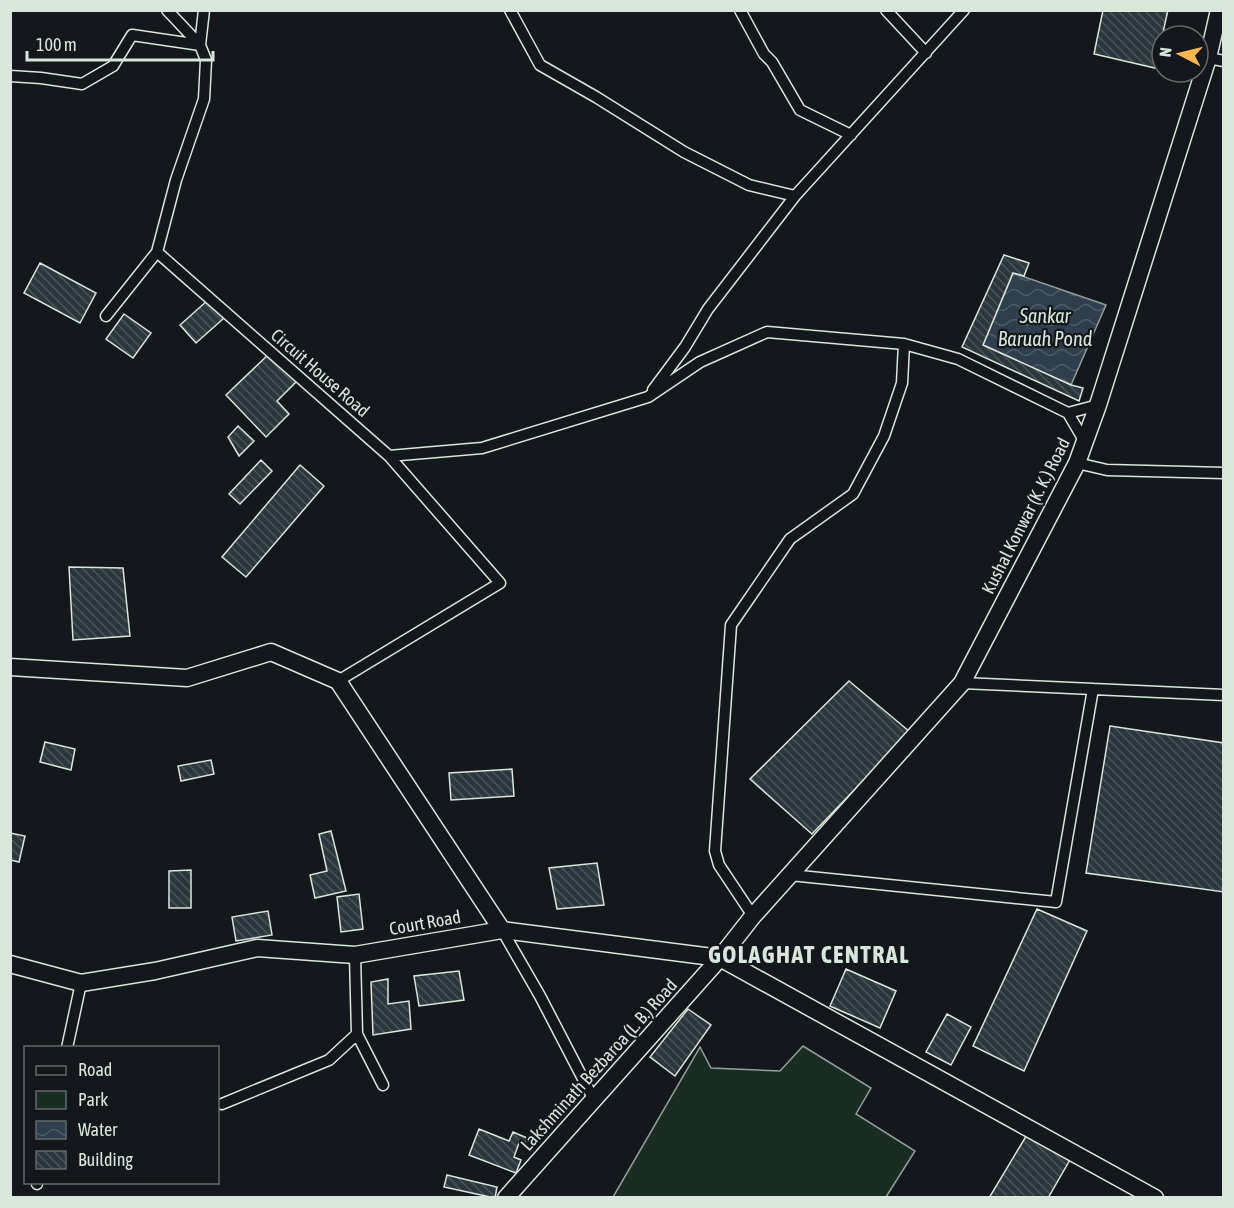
<svg xmlns="http://www.w3.org/2000/svg" width="1234" height="1208" font-family="'Asap Condensed',sans-serif">
<style>
.green{fill:#1a2d24;stroke:#939e99;stroke-width:1.5}
.water{fill:url(#water-waves);stroke:#939e99;stroke-width:1.5}
.building{fill:url(#building-back-hatch);stroke:#d8e6dc;stroke-width:1.5}
.lines{fill:none;stroke-linecap:round;stroke-linejoin:round}
.street-casing{stroke:#d8e6dc;stroke-width:13}
.secondary-casing{stroke:#d8e6dc;stroke-width:19}
.street{stroke:#14181c;stroke-width:10}
.secondary{stroke:#14181c;stroke-width:16}
.labels{text-anchor:middle;stroke-width:4.5;stroke-linejoin:round;paint-order:stroke}
.street-label{font-size:18px;fill:#d8e6dc;stroke:#14181c}
.water-label{font-size:20px;font-style:italic;fill:#d8e6dc;stroke:#14181c}
.district-label{font-size:24px;font-weight:bold;letter-spacing:1.5px;fill:#d8e6dc;stroke:#14181c}
</style>
<defs>
<pattern id="water-waves" width="16" height="10" patternUnits="userSpaceOnUse" patternTransform="scale(1.5)"><rect width="16" height="10" fill="#2f3f4d"/><path d="M0 5q4-4 8 0t8 0" fill="none" stroke="#4c5b66"/></pattern>
<pattern id="building-back-hatch" width="6" height="6" patternUnits="userSpaceOnUse" patternTransform="scale(1.5)"><rect width="6" height="6" fill="#2c363c"/><path d="M-1 5l2 2M0 0l6 6M5-1l2 2" fill="none" stroke="#4a5358"/></pattern>
</defs>
<rect width="100%" height="100%" fill="#14181c"/>
<path class="green" d="M 803,1046 L 871,1088 L 856,1114 L 915,1151 L 886,1197 L 613,1197 L 700,1047 L 711,1068 L 780,1071 Z"/>
<path class="water" d="M 1013,273 L 1106,305 L 1071,385 L 983,345 Z"/>
<path class="building" d="M 1103,10 L 1168,10 L 1155,68 L 1094,54 Z
M 1004,255 L 1029,263 L 1024,276 L 1013,273 L 983,345 L 1071,385 L 1083,388 L 1079,401 L 962,347 Z
M 40,263 L 96,293 L 80,323 L 24,293 Z
M 208,300 L 224,318 L 196,343 L 180,325 Z
M 124,314 L 151,333 L 133,358 L 106,339 Z
M 270,353 L 297,381 L 277,401 L 289,414 L 266,437 L 226,395 Z
M 238,426 L 254,441 L 239,456 L 228,437 Z
M 261,460 L 272,471 L 240,504 L 229,494 Z
M 300,465 L 324,486 L 246,577 L 222,557 Z
M 69,567 L 123,568 L 130,636 L 73,640 Z
M 849,681 L 910,732 L 812,834 L 750,779 Z
M 1110,726 L 1224,743 L 1224,892 L 1086,873 Z
M 45,742 L 75,749 L 71,770 L 40,762 Z
M 211,760 L 214,774 L 181,781 L 178,766 Z
M 512,769 L 514,796 L 451,800 L 449,773 Z
M 331,831 L 346,891 L 315,898 L 310,875 L 327,871 L 319,834 Z
M 10,833 L 25,836 L 19,862 L 10,860 Z
M 597,863 L 604,905 L 557,909 L 549,868 Z
M 191,870 L 191,908 L 169,908 L 169,871 Z
M 359,894 L 363,929 L 341,932 L 337,897 Z
M 1037,909 L 1087,931 L 1024,1071 L 973,1046 Z
M 268,911 L 272,935 L 236,941 L 232,917 Z
M 846,969 L 896,991 L 880,1028 L 830,1006 Z
M 459,971 L 464,1000 L 419,1006 L 414,976 Z
M 388,979 L 388,1004 L 409,1001 L 411,1029 L 373,1035 L 371,982 Z
M 688,1009 L 711,1025 L 675,1076 L 650,1057 Z
M 947,1014 L 971,1027 L 951,1065 L 926,1052 Z
M 479,1129 L 509,1141 L 513,1132 L 527,1138 L 525,1145 L 519,1143 L 514,1157 L 521,1160 L 516,1173 L 469,1155 Z
M 1028,1133 L 1071,1158 L 1048,1198 L 989,1198 Z
M 447,1175 L 497,1187 L 495,1198 L 444,1187 Z"/>
<g class="lines">
<g class="street-casing">
<path id="street" d="M 167,10 L 200,45 L 206,60 L 204,99 L 176,180 L 157,252 L 389,456 L 500,583 L 338,681
M 510,10 L 540,65 L 596,97 L 684,152 L 749,185 L 795,196
M 740,10 L 764,54 L 772,62 L 800,110 L 851,135
M 886,10 L 926,53
M 1208,58 L 1224,61
M 10,76 L 41,78 L 82,84 L 113,66 L 132,35 L 200,45 L 204,10
M 106,316 L 157,252
M 653,390 L 685,347 L 708,309 L 795,196 L 964,10
M 1068,413 L 1098,405
M 389,456 L 482,448 L 648,397 L 700,362 L 767,332 L 904,344 L 958,359 L 1068,413 L 1085,442
M 1077,463 L 1107,470 L 1224,473
M 1093,689 L 1224,695
M 790,875 L 1056,902 L 1093,689 L 962,683
M 753,916 L 719,865 L 715,851 L 731,625 L 790,539 L 853,494 L 884,436 L 902,383 L 904,344
M 502,930 L 540,996 L 594,1100
M 357,1034 L 383,1085
M 67,1048 L 81,983
M 222,1104 L 329,1060 L 357,1034 L 355,955
M 37,1184 L 37,1182"/>
</g>
<g class="secondary-casing">
<path id="secondary" d="M 10,667 L 187,678 L 271,652 L 338,681 L 502,930
M 10,964 L 81,983 L 155,971 L 257,948 L 355,955 L 502,930 L 720,958 L 1155,1198
M 506,1198 L 720,958 L 753,916 L 962,683 L 1077,463 L 1098,405 L 1208,58 L 1219,10"/>
</g>
<use href="#street" class="street"/>
<use href="#secondary" class="secondary"/>
</g>
<g class="labels">
<g class="street-label">
<text transform="translate(320 373) rotate(41)" y="6">Circuit House Road</text>
<text transform="translate(1026 516) rotate(-63)" y="6">Kushal Konwar (K. K.) Road</text>
<text transform="translate(425 923) rotate(-10)" y="6">Court Road</text>
<text transform="translate(599 1065) rotate(-48)" y="6">Lakshminath Bezbaroa (L. B.) Road</text>
</g>
<g class="water-label">
<text x="1045" y="323">Sankar<tspan x="1045" dy="23">Baruah Pond</tspan></text>
</g>
<g class="district-label">
<text x="809" y="963">GOLAGHAT CENTRAL</text>
</g>
</g>
<rect width="1234" height="1208" fill="none" stroke="#d8e6dc" stroke-width="24"/>
<rect x="24" y="1046" width="195" height="138" fill="#14181c" stroke="#626a69" stroke-width="1.5"/>
<rect x="36" y="1066" width="30" height="9" fill="#14181c" stroke="#626a69" stroke-width="1.5"/>
<text x="78" y="1076" font-size="18" fill="#d8e6dc">Road</text>
<rect x="36" y="1091" width="30" height="18" fill="#1a2d24" stroke="#626a69" stroke-width="1.5"/>
<text x="78" y="1106" font-size="18" fill="#d8e6dc">Park</text>
<rect x="36" y="1121" width="30" height="18" fill="url(#water-waves)" stroke="#626a69" stroke-width="1.5"/>
<text x="78" y="1136" font-size="18" fill="#d8e6dc">Water</text>
<rect x="36" y="1151" width="30" height="18" fill="url(#building-back-hatch)" stroke="#626a69" stroke-width="1.5"/>
<text x="78" y="1166" font-size="18" fill="#d8e6dc">Building</text>
<g transform="translate(1180 54) rotate(277)"><circle r="28" fill="#14181c" stroke="#626a69" stroke-width="1.5"/>
<path d="M0-4.5L10 22L0 15L-10 22Z" fill="#ffb74d"/>
<text y="-9" font-size="16" font-weight="bold" text-anchor="middle" fill="#d8e6dc">N</text>
</g>
<path d="M27 51v9h186v-9" fill="none" stroke="#d8e6dc" stroke-width="3"/>
<text x="36" y="51" font-size="18" fill="#d8e6dc" stroke="#14181c" stroke-width="4.5" paint-order="stroke">100 m</text>
</svg>
